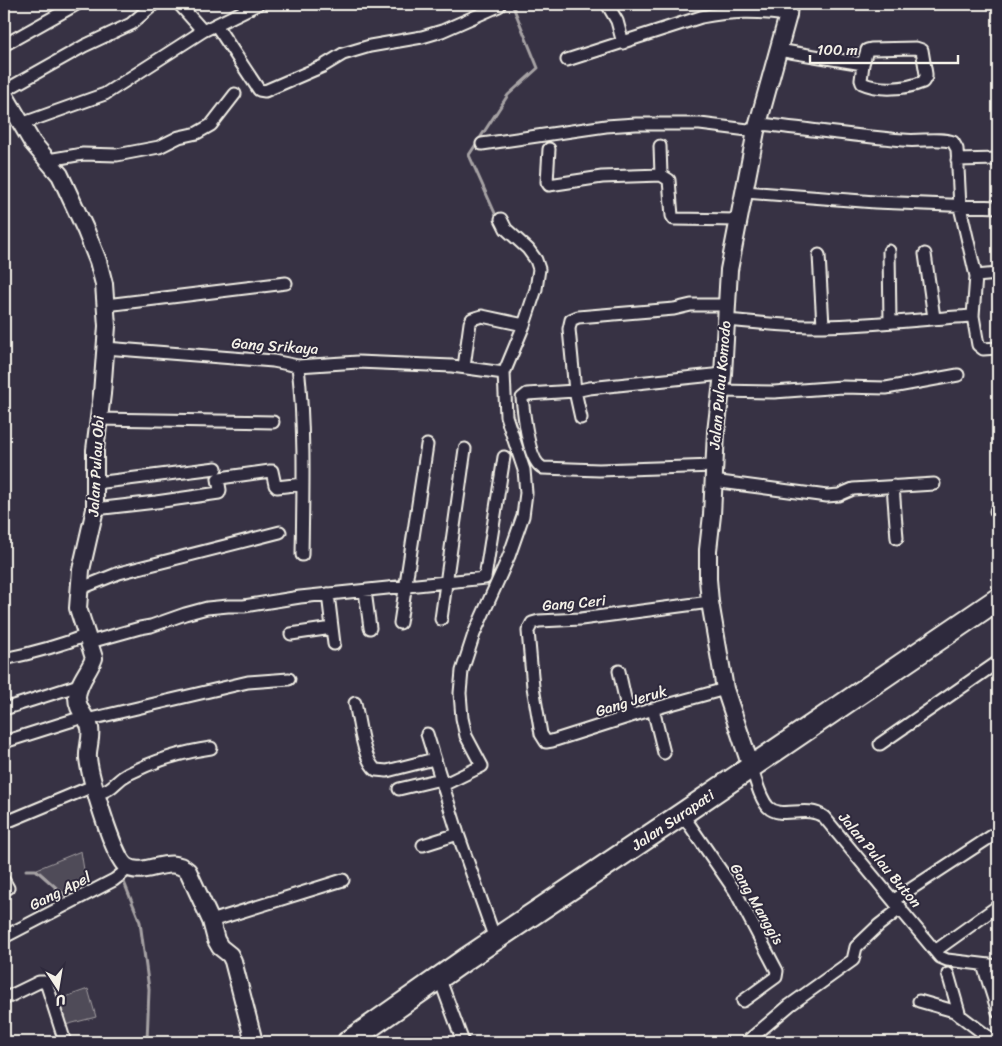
<svg xmlns="http://www.w3.org/2000/svg" width="1002" height="1046" font-family="Sriracha,sans-serif">
<style>
.green{fill:#504b59;stroke:#a29ea0}
.lines{fill:none;stroke-linecap:round;stroke-linejoin:round}
.stream{stroke:#a6a2a4;stroke-width:3}
.street-casing{stroke:#f4f1e8;stroke-width:15}
.secondary-casing{stroke:#f4f1e8;stroke-width:20}
.highway-casing{stroke:#f4f1e8;stroke-width:25}
.street{stroke:#2f2a3d;stroke-width:11}
.secondary{stroke:#2f2a3d;stroke-width:16}
.highway{stroke:#2f2a3d;stroke-width:21}
.labels{text-anchor:middle;stroke-width:4;stroke-linejoin:round;paint-order:stroke}
.street-label{font-size:15px;fill:#f4f1e8;stroke:#2f2a3d}
</style>
<rect width="100%" height="100%" fill="#373244"/>
<filter id="ink" filterUnits="userSpaceOnUse"><feTurbulence type="fractalNoise" baseFrequency=".02" numOctaves="2"/><feDisplacementMap in="SourceGraphic" scale="10" xChannelSelector="R" yChannelSelector="G"/><feConvolveMatrix kernelMatrix="1 2 1 2 8 2 1 2 1" color-interpolation-filters="sRGB"/></filter>
<g filter="url(#ink)">
<path class="green" d="M 81,851 L 84,870 L 92,887 L 69,899 L 37,869 Z
M 88,989 L 96,1017 L 61,1026 L 54,1001 Z"/>
<g class="lines">
<path class="stream" d="M 498,220 L 469,155 L 508,95 L 538,68 L 512,4
M 26,870 L 36,870 L 69,899
M 122,877 L 140,922 L 149,989 L 147,1042"/>
<g class="street-casing">
<path id="street" d="M 179,4 L 203,31
M 607,4 L 617,21 L 623,43
M 216,25 L 259,90 L 265,91 L 323,66 L 343,54 L 370,46 L 422,37 L 442,31 L 499,6
M 4,45 L 77,4
M 916,48 L 922,50 L 926,74 L 926,77 L 923,82 C 906,89 879,91 862,83 L 861,80 L 863,64 L 867,50 L 871,49 Z
M 778,50 L 863,64
M 567,60 L 701,17 C 732,11 757,11 788,15
M 4,91 L 84,46 L 131,24 L 154,4
M 21,124 L 105,94 L 203,31 L 258,4
M 760,124 C 807,129 855,136 903,140 C 918,142 940,137 953,142 L 957,149 L 960,207 L 976,276 L 973,316 L 978,345 L 983,349 L 998,348
M 482,144 L 606,126 L 636,124 L 700,124 L 756,131
M 660,146 L 661,175
M 549,149 L 547,182 L 549,185 L 602,177 L 661,175 L 669,180 L 672,216 L 674,219 L 739,220
M 48,160 L 83,154 L 117,155 L 159,147 L 179,137 L 197,133 L 211,125 L 235,94
M 957,160 L 998,159
M 745,192 L 875,202 L 998,207
M 889,251 L 890,322
M 925,254 L 934,318
M 819,255 L 823,326
M 976,276 L 998,274
M 106,305 L 286,283
M 727,320 C 759,323 791,327 823,326 C 873,325 923,319 973,316
M 105,348 L 273,361 L 298,366 L 358,362 L 452,366 L 504,373
M 298,366 C 305,429 303,492 302,555
M 464,367 L 470,323 L 472,319 L 482,316 L 524,325
M 721,391 L 774,392 L 842,387 L 886,388 L 958,375
M 581,418 L 575,391 L 569,329 L 571,320 L 578,317 L 674,309 L 691,305 L 727,305
M 97,419 L 273,422
M 714,466 L 599,470 L 543,468 C 528,462 524,414 522,398 L 527,394 L 575,391 L 589,388 L 723,374
M 713,481 L 827,496 L 839,495 L 853,489 L 934,484
M 96,483 L 216,468
M 893,486 L 897,538
M 95,509 L 156,502 L 219,493 L 220,490 L 218,479 L 220,478 L 270,471 L 272,471 L 275,485 L 277,487 L 303,484
M 996,511 L 998,511
M 79,589 L 119,573 L 280,532
M 365,591 L 370,628
M 328,594 L 334,644
M 710,602 L 581,619 L 539,621 L 532,623 L 528,631 L 533,687 L 541,734 L 546,742 L 552,741 L 653,709 L 725,689
M 441,619 L 465,449
M 400,623 L 427,445
M 291,634 L 332,628
M 90,642 L 140,628 L 151,626 L 185,614 L 207,608 L 228,606 L 244,606 L 300,597 L 485,578 L 504,457
M 4,659 C 33,653 59,646 87,635
M 619,671 L 629,717
M 355,703 C 359,720 363,760 376,770 L 387,771 L 434,759
M 4,709 L 79,685
M 653,709 L 664,753
M 86,720 L 248,682 L 289,679
M 427,734 L 458,834 L 495,939
M 4,742 L 83,717
M 880,744 L 998,662
M 751,767 C 756,779 759,797 768,807 C 781,820 807,804 824,817 L 940,957 L 947,960 L 998,966
M 443,785 L 482,766 L 466,736 L 462,718 L 460,693 L 462,671 L 474,634 L 509,556 L 523,516 L 526,493 L 524,470 L 506,416 L 504,373 L 524,325 L 536,289 L 539,269 L 536,260 L 528,249 L 506,229 L 501,219
M 399,789 L 441,779
M 95,794 C 116,789 114,781 128,774 C 154,761 182,752 211,748
M 682,814 L 735,891 L 777,971 L 776,977 L 743,1001
M 4,823 L 93,786
M 423,845 L 458,834
M 4,881 L 8,888
M 894,900 L 998,832
M 211,921 L 343,880
M 4,937 L 114,880 L 123,873 L 126,867
M 935,951 L 998,906
M 983,965 L 998,1012
M 948,974 L 960,1016
M 439,977 L 463,1042
M 4,999 L 39,982 L 46,982 L 65,1042
M 919,1001 L 954,1011 L 995,1042
M 749,1040 L 790,1005 L 853,960 L 856,947 L 879,925 L 901,908"/>
</g>
<g class="secondary-casing">
<path id="secondary" d="M 4,94 L 32,142 L 60,175 L 86,231 L 98,261 L 104,284 L 107,326 L 102,394 L 95,450 L 95,509 L 81,570 L 78,608 L 94,658 C 89,672 78,682 77,697 C 77,711 87,716 90,728 C 92,738 87,748 88,758 C 90,777 113,856 126,866 C 143,879 169,853 188,871 L 211,921 L 216,940 L 220,947 L 230,955 L 233,961 L 254,1042
M 751,767 L 725,689 L 710,602 L 708,579 L 708,550 L 712,515 L 716,432 L 723,374 L 729,270 L 756,131 L 788,15 L 789,4"/>
</g>
<g class="highway-casing">
<path id="highway" d="M 348,1042 L 466,959 L 682,814 L 998,599"/>
</g>
<use href="#street" class="street"/>
<use href="#secondary" class="secondary"/>
<use href="#highway" class="highway"/>
</g>
</g>
<g class="labels">
<g class="street-label">
<text transform="translate(275 346) rotate(4)" y="5">Gang Srikaya</text>
<text transform="translate(720 385) rotate(-85)" y="5">Jalan Pulau Komodo</text>
<text transform="translate(96 466) rotate(-87)" y="5">Jalan Pulau Obi</text>
<text transform="translate(574 603) rotate(-5)" y="5">Gang Ceri</text>
<text transform="translate(631 701) rotate(-17)" y="5">Gang Jeruk</text>
<text transform="translate(673 820) rotate(-34)" y="5">Jalan Surapati</text>
<text transform="translate(880 860) rotate(50)" y="5">Jalan Pulau Buton</text>
<text transform="translate(60 891) rotate(-27)" y="5">Gang Apel</text>
<text transform="translate(757 904) rotate(60)" y="5">Gang Manggis</text>
</g>
</g>
<rect width="1002" height="1046" fill="none" stroke="#2f2a3d" stroke-width="20"/>
<rect x="10" y="10" width="982" height="1026" fill="none" stroke="#f4f1e8" stroke-width="2" filter="url(#ink)"/>
<g transform="translate(58 988) rotate(168)" stroke="#2f2a3d" stroke-width="4" paint-order="stroke">
<path d="M0-4L9 19L0 12L-9 19Z" fill="#f4f1e8"/>
<text y="-8" font-size="14" font-weight="bold" text-anchor="middle" fill="#f4f1e8">U</text>
</g>
<path d="M810 55v8h148v-8" fill="none" stroke="#f4f1e8" stroke-width="2.5"/>
<text x="817" y="55" font-size="15" fill="#f4f1e8" stroke="#2f2a3d" stroke-width="4" paint-order="stroke">100 m</text>
</svg>
